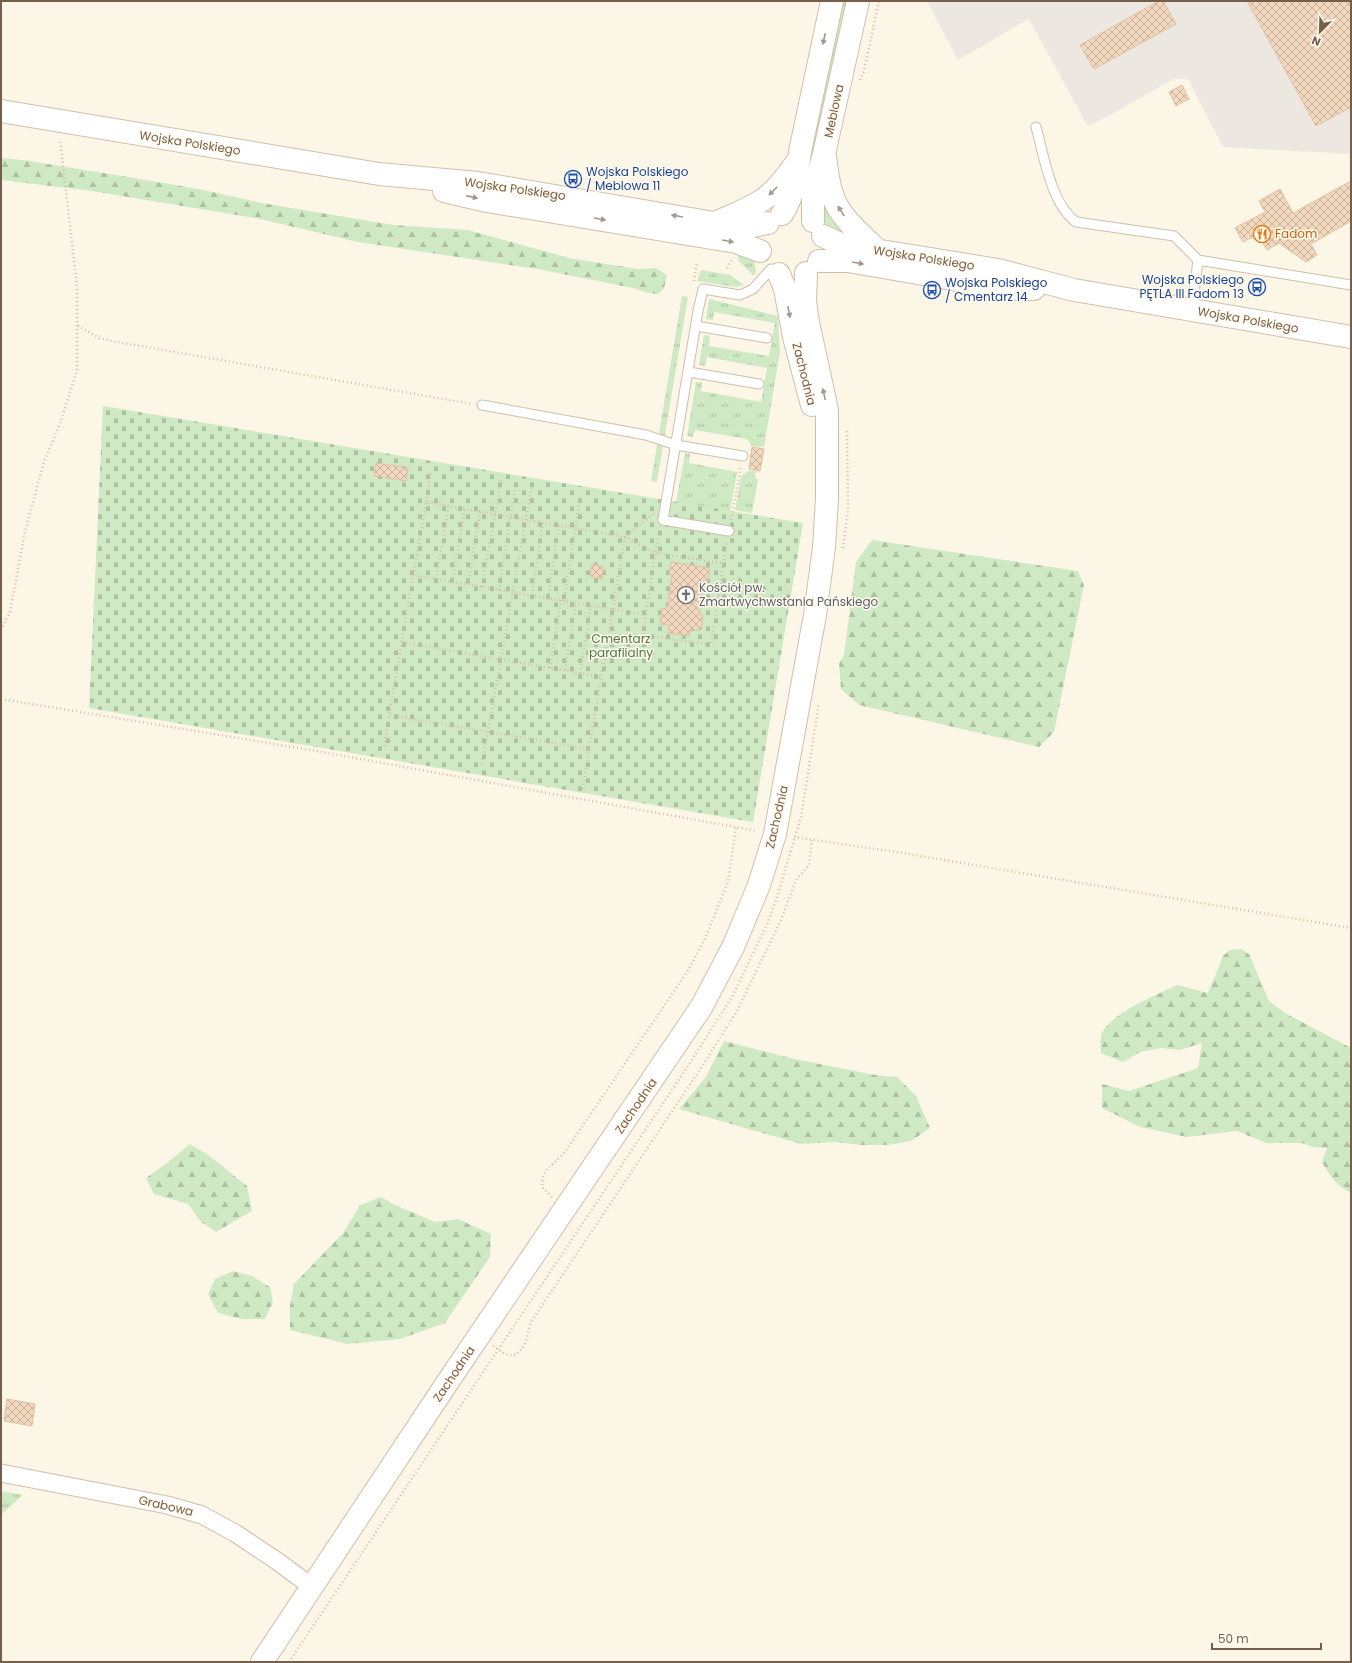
<svg xmlns="http://www.w3.org/2000/svg" width="1352" height="1663" font-family="Poppins,sans-serif">
<style>
.industrial{fill:#ece7e0}
.grass{fill:url(#grass-tufts)}
.forest{fill:url(#forest-firs)}
.cemetery{fill:url(#cemetery-stones)}
.building{fill:url(#building-cross-hatch);stroke:#e3c19f}
.lines{fill:none;stroke-linecap:round;stroke-linejoin:round}
.lane-casing{stroke:#cebfad;stroke-width:11}
.street-casing{stroke:#cebfad;stroke-width:19}
.secondary-casing{stroke:#d0c0aa;stroke-width:24}
.path{stroke:#d6bca1;stroke-width:2.5;stroke-dasharray:1 3;stroke-linecap:butt}
.lane{stroke:#fff;stroke-width:9}
.street{stroke:#fff;stroke-width:17}
.secondary{stroke:#fff;stroke-width:22}
.oneway{fill:#a5978a}
.labels{text-anchor:middle;stroke-width:3;stroke-linejoin:round;paint-order:stroke}
.street-label{font-size:12px;fill:#755f4b;stroke:#fffaed}
.transit-label{font-size:12px;fill:#164399;stroke:#fffaed;text-anchor:start}
.food-label{font-size:12px;fill:#c56008;stroke:#fffaed;text-anchor:start}
.worship-label{font-size:12px;fill:#5b616d;stroke:#fffaed;text-anchor:start}
.park-label{font-size:12px;fill:#4d7a43;stroke:#fffaed}
</style>
<defs>
<pattern id="grass-tufts" width="24" height="20" patternUnits="userSpaceOnUse"><rect width="24" height="20" fill="#d0e9c5"/><path d="M3 7l-1-3M5 7V3M7 7l1-3M15 17l-1-3M17 17v-4M19 17l1-3" fill="none" stroke="#adc0a2"/></pattern>
<pattern id="forest-firs" width="22" height="20" patternUnits="userSpaceOnUse"><rect width="22" height="20" fill="#d0e9c5"/><path d="M5 1l3.5 6h-7zM16 11l3.5 6h-7z" fill="#adc0a2"/></pattern>
<pattern id="cemetery-stones" width="16" height="16" patternUnits="userSpaceOnUse"><rect width="16" height="16" fill="#d0e9c5"/><path d="M2 7V4a2 2 0 0 1 4 0v3zM10 15v-3a2 2 0 0 1 4 0v3z" fill="#adc0a2"/></pattern>
<pattern id="building-cross-hatch" width="8" height="8" patternUnits="userSpaceOnUse"><rect width="8" height="8" fill="#f1d8be"/><path d="M0 0l8 8M0 8l8-8" fill="none" stroke="#c8b29c"/></pattern>
</defs>
<rect width="100%" height="100%" fill="#fcf6e6"/>
<path class="industrial" d="M 927,1 L 1351,1 L 1351,154 L 1223,147 L 1188,79 L 1174,79 L 1090,126 L 1086,123 L 1029,19 L 958,60 Z"/>
<path class="grass" d="M 839,1 L 849,1 L 808,187 L 799,184 Z
M 818,200 L 829,202 L 848,229 L 843,239 C 827,229 818,219 818,200 Z
M 739,255 L 754,260 L 756,271 L 754,276 L 738,260 Z
M 701,270 L 730,275 L 744,285 L 736,287 L 697,281 Z
M 682,296 L 688,297 L 657,482 L 651,481 Z
M 709,299 L 778,316 L 780,352 L 764,447 L 752,446 L 747,439 L 695,430 L 693,437 L 687,436 L 696,382 L 702,382 L 701,391 L 761,402 L 767,368 L 707,357 L 705,366 L 699,365 L 704,335 L 710,336 L 709,346 L 769,356 L 775,323 L 714,312 L 713,320 L 706,319 Z
M 685,453 L 690,454 L 689,463 L 737,472 L 729,518 L 675,508 Z
M 749,471 L 756,471 L 755,478 L 758,479 L 752,513 L 735,510 L 741,476 Z
M 1,1491 L 23,1495 L 1,1515 Z"/>
<path class="forest" d="M 1,158 L 23,160 L 116,175 L 204,190 L 262,203 L 393,225 L 468,230 L 569,258 L 638,269 L 656,268 L 667,275 L 664,288 L 658,294 L 649,293 L 633,288 L 537,269 L 358,242 L 260,219 L 92,191 L 1,180 Z
M 872,540 L 1078,571 L 1084,585 L 1054,732 L 1039,747 L 859,705 L 841,689 L 839,663 L 844,655 L 856,562 Z
M 1241,949 L 1249,954 L 1269,1001 L 1285,1013 L 1351,1048 L 1351,1192 C 1338,1189 1328,1173 1322,1162 L 1327,1148 L 1312,1147 L 1302,1143 L 1266,1143 L 1237,1131 L 1187,1137 L 1140,1127 L 1102,1108 L 1102,1084 L 1129,1091 L 1198,1068 L 1202,1043 L 1180,1050 L 1161,1048 L 1140,1052 L 1123,1062 L 1101,1053 C 1101,1048 1100,1040 1101,1035 C 1110,1013 1157,995 1177,985 L 1208,993 L 1223,956 L 1230,950 Z
M 724,1041 L 795,1059 L 875,1075 L 897,1077 L 916,1096 L 930,1128 L 911,1141 L 888,1145 L 860,1145 L 835,1142 L 801,1144 L 679,1109 L 706,1077 Z
M 190,1144 L 207,1154 L 247,1186 L 252,1211 L 216,1232 L 200,1221 L 188,1204 L 154,1194 L 146,1178 L 167,1163 Z
M 381,1197 L 395,1205 L 435,1222 L 458,1219 L 491,1234 L 490,1257 L 445,1323 L 400,1339 L 347,1344 L 290,1330 L 290,1306 L 294,1284 L 344,1232 L 360,1205 Z
M 233,1271 L 252,1276 L 270,1287 L 273,1302 L 265,1319 L 242,1319 L 218,1313 L 208,1294 L 215,1279 Z"/>
<path class="cemetery" d="M 103,406 L 803,523 L 753,822 L 89,708 Z"/>
<path class="building" d="M 1159,1 L 1163,1 L 1176,24 L 1094,69 L 1080,45 Z
M 1247,1 L 1351,1 L 1351,107 L 1316,126 Z
M 1182,85 L 1189,99 L 1176,106 L 1169,92 Z
M 1351,181 L 1351,221 L 1311,244 L 1317,255 L 1306,262 L 1279,243 L 1267,250 L 1258,234 L 1243,242 L 1235,228 L 1265,212 L 1259,201 L 1280,189 L 1293,213 Z
M 752,447 L 764,449 L 760,471 L 749,469 Z
M 376,463 L 408,468 L 406,481 L 374,476 Z
M 671,562 L 710,568 L 708,580 L 704,580 L 699,615 L 703,615 L 701,630 L 690,629 L 689,636 L 668,633 L 669,625 L 660,624 L 662,609 L 667,609 L 672,575 L 669,574 Z
M 592,564 L 604,567 L 602,579 L 590,576 Z
M 7,1399 L 35,1404 L 32,1426 L 4,1421 Z"/>
<g class="lines">
<g class="lane-casing">
<path id="lane" d="M 1036,127 C 1044,156 1051,204 1076,222 L 1174,236 L 1198,260 L 1351,285
M 1192,310 L 1198,260
M 696,326 L 767,338
M 689,372 L 759,384
M 482,405 L 646,435 L 676,445 L 743,456
M 729,531 L 663,520 L 698,311 L 703,289 L 740,295 L 753,289 L 771,269"/>
</g>
<g class="street-casing">
<path id="street" d="M 1,1473 L 167,1505 L 202,1515 L 235,1533 L 277,1561 L 312,1587"/>
</g>
<g class="secondary-casing">
<path id="secondary" d="M 1,111 L 379,174 L 478,183 L 738,227 L 747,227 L 768,223
M 825,157 C 827,169 828,183 832,194 C 839,217 860,233 877,250
M 444,191 L 487,201 L 736,242 L 760,251
M 782,214 C 796,193 797,166 802,142 C 812,95 822,48 832,1
M 813,221 L 813,194 L 824,154 L 858,1
M 715,223 C 730,216 747,210 761,201 C 776,191 787,176 797,162
M 823,236 L 838,243 L 850,246 L 998,270 L 1074,290 L 1351,337
M 819,261 L 848,261 L 1004,288 L 1034,289
M 779,274 L 785,289 L 794,337 L 812,405
M 262,1662 L 451,1377 L 702,1006 L 734,945 L 759,885 L 775,834 L 815,615 L 824,547 L 827,499 L 827,410 L 808,322 L 805,301 L 806,273"/>
</g>
<path class="path" d="M 860,80 L 864,71 L 879,1
M 727,268 L 732,260
M 694,281 L 697,262
M 78,326 L 99,338 L 112,341 L 472,404
M 426,502 L 431,471
M 653,514 L 625,537 L 589,749 L 389,715 L 426,502 L 625,537 L 655,553 L 724,564
M 731,520 L 741,466
M 660,531 L 655,553 L 643,635 L 711,645 L 727,541
M 843,548 L 848,511 L 847,430
M 413,575 L 646,615
M 436,579 L 449,506
M 452,582 L 465,509
M 468,584 L 480,512
M 482,587 L 501,480
M 499,590 L 516,483
M 532,595 L 543,523
M 548,598 L 559,525
M 564,601 L 580,498
M 1,630 L 10,612 L 25,531 L 44,462 L 61,421 L 77,370 L 77,287 L 60,139
M 402,642 L 601,677
M 550,668 L 561,600
M 565,670 L 576,603
M 580,673 L 591,606
M 1,699 L 311,750 L 757,831
M 384,746 L 389,715
M 482,764 L 532,486
M 583,789 L 589,749
M 794,837 L 896,852 L 1351,928
M 552,1197 L 542,1187 C 541,1170 551,1167 561,1156 C 564,1153 567,1149 569,1146 L 687,972 L 704,941 L 728,882 L 736,827
M 493,1346 L 505,1354 L 514,1356 C 529,1345 525,1338 531,1322 L 701,1068 L 737,1011 L 781,920 L 796,880 L 809,865 L 812,840
M 289,1662 L 686,1069 L 732,997 L 768,922 L 777,897 L 801,817 L 819,703"/>
<use href="#lane" class="lane"/>
<use href="#street" class="street"/>
<use href="#secondary" class="secondary"/>
</g>
<defs><path id="oneway-solid" d="M-6-.8H1V-3.2L6.5 0L1 3.2V.8H-6Z"/></defs>
<g class="oneway">
<use href="#oneway-solid" transform="translate(824 39) rotate(102)"/>
<use href="#oneway-solid" transform="translate(773 191) rotate(135)"/>
<use href="#oneway-solid" transform="translate(472 197) rotate(13)"/>
<use href="#oneway-solid" transform="translate(841 211) rotate(-123)"/>
<use href="#oneway-solid" transform="translate(677 216) rotate(-170)"/>
<use href="#oneway-solid" transform="translate(600 219) rotate(10)"/>
<use href="#oneway-solid" transform="translate(728 241) rotate(10)"/>
<use href="#oneway-solid" transform="translate(858 263) rotate(10)"/>
<use href="#oneway-solid" transform="translate(789 312) rotate(79)"/>
<use href="#oneway-solid" transform="translate(824 394) rotate(-102)"/>
</g>
<defs>
<g id="bus-ring" transform="scale(0.9)"><circle r="9.5" fill="#fffaed" stroke="#1a4fb4" stroke-width="1.5"/><path d="M-5-6H5V4H4V6H2V4H-2V6H-4V4H-5ZM-3.5-4V0h7V-4ZM-3.5 1.2v1.5H-2V1.2ZM2 1.2v1.5H3.5V1.2Z" fill="#1a4fb4"/></g>
<g id="restaurant-ring" transform="scale(0.9)"><circle r="9.5" fill="#fffaed" stroke="#e8710a" stroke-width="1.5"/><path d="M-5-6h1v4h1v-4h1v4h1v-4h1v5L-1.5 .5V6h-2V.5L-5-1ZM5-6V6H3V1.5H1.5Q1.5-4 5-6Z" fill="#e8710a"/></g>
<g id="church-ring" transform="scale(0.9)"><circle r="9.5" fill="#fffaed" stroke="#6b7280" stroke-width="1.5"/><path d="M-1.2-6h2.4v3.5h3.3v2.4h-3.3V6h-2.4V-.1h-3.3v-2.4h3.3Z" fill="#6b7280"/></g>
</defs>
<g fill-rule="evenodd">
<use href="#bus-ring" x="573" y="179"/>
<use href="#restaurant-ring" x="1262" y="234"/>
<use href="#bus-ring" x="1257" y="287"/>
<use href="#bus-ring" x="932" y="290"/>
<use href="#church-ring" x="686" y="595"/>
</g>
<g class="labels">
<g class="street-label">
<text transform="translate(834 111) rotate(-78)" y="4">Meblowa</text>
<text transform="translate(190 143) rotate(9)" y="4">Wojska Polskiego</text>
<text transform="translate(515 189) rotate(8)" y="4">Wojska Polskiego</text>
<text transform="translate(924 258) rotate(9)" y="4">Wojska Polskiego</text>
<text transform="translate(1248 320) rotate(10)" y="4">Wojska Polskiego</text>
<text transform="translate(804 374) rotate(76)" y="4">Zachodnia</text>
<text transform="translate(777 817) rotate(-77)" y="4">Zachodnia</text>
<text transform="translate(636 1106) rotate(-56)" y="4">Zachodnia</text>
<text transform="translate(454 1374) rotate(-56)" y="4">Zachodnia</text>
<text transform="translate(166 1506) rotate(13)" y="4">Grabowa</text>
</g>
<g class="transit-label">
<text x="586" y="176">Wojska Polskiego<tspan x="586" dy="14">/ Meblowa 11</tspan></text>
<text x="1244" y="284" text-anchor="end">Wojska Polskiego<tspan x="1244" dy="14">PĘTLA III Fadom 13</tspan></text>
<text x="945" y="287">Wojska Polskiego<tspan x="945" dy="14">/ Cmentarz 14</tspan></text>
</g>
<g class="food-label">
<text x="1275" y="238">Fadom</text>
</g>
<g class="worship-label">
<text x="699" y="592">Kościół pw.<tspan x="699" dy="14">Zmartwychwstania Pańskiego</tspan></text>
</g>
<g class="park-label">
<text x="621" y="643">Cmentarz<tspan x="621" dy="14">parafiialny</tspan></text>
</g>
</g>
<rect width="1352" height="1663" fill="none" stroke="#755f4b" stroke-width="4"/>
<g transform="translate(1320 32) rotate(203)" stroke="#fffaed" stroke-width="3" paint-order="stroke">
<path d="M0-3L7 15L0 10L-7 15Z" fill="#755f4b"/>
<text y="-6" font-size="11" font-weight="bold" text-anchor="middle" fill="#755f4b">N</text>
</g>
<path d="M1212 1643v6h109v-6" fill="none" stroke="#755f4b" stroke-width="2"/>
<text x="1218" y="1643" font-size="12" fill="#755f4b" stroke="#fffaed" stroke-width="3" paint-order="stroke">50 m</text>
</svg>
